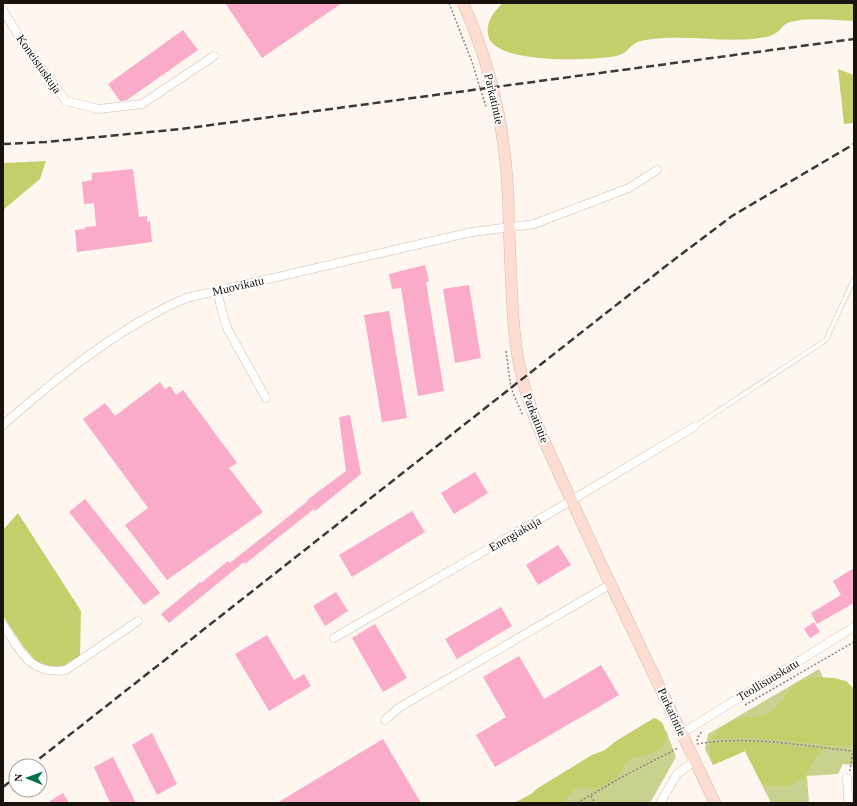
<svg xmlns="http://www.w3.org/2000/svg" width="857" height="806" font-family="'Times New Roman',serif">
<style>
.green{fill:#c9d18e}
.forest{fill:#c4cf6c}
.building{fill:#f9abc9}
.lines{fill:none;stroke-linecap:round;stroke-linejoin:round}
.lane-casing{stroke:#d1bdae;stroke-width:5}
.street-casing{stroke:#d1bdae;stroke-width:9}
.secondary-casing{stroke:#d1bdae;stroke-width:12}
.path{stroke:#8c847e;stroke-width:1.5;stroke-dasharray:2 2;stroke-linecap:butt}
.lane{stroke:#fff;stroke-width:4}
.street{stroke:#fff;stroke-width:8}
.secondary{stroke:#fddcd1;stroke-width:11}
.rail{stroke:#3f3832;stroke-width:2.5;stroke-dasharray:8 4;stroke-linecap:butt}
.labels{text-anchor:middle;stroke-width:4;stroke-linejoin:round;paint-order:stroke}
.street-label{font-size:12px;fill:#19120c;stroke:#fff}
</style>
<rect width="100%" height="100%" fill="#fff6f0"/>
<path class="green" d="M 819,669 L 835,703 L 854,704 L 854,765 L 843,764 L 838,774 L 807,776 L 809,803 L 771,803 L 745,751 L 713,765 L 705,749 L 708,734 Z
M 666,730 L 676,757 L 650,803 L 550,803 Z"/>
<path class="forest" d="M 503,3 L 854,3 L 854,21 C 834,20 811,17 790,22 C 783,24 782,29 776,33 C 770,37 760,38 753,39 C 720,42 686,35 653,39 C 647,40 638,40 633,45 C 625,51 627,53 616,56 C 593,61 498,64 489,38 C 484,24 494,11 503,3 Z
M 838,69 L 854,75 L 854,123 L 844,124 Z
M 46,161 L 40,179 L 3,210 L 3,163 Z
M 18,513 L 81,611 L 80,656 L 58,669 L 39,665 L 23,646 L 3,616 L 3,530 Z
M 817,677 L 834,678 L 846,681 L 854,689 L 854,745 L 835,746 L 758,738 L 712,739 C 719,729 729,720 741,718 C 751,716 760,718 769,713 C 790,699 785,681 817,677 Z
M 654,718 C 661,720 664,724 665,731 C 669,757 644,752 629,760 C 622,765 623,771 619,775 C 615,780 601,786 595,789 C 578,783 572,790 564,803 L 514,803 L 531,794 L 538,788 L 592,755 L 605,750 L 616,741 Z
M 758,742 L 824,749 C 814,755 813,763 808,772 C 799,788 778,788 762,784 L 745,751 L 713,765 L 709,751 L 710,743 Z"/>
<path class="building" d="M 225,3 L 342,3 L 262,58 Z
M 183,30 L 198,50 L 127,100 L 120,101 L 108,84 Z
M 133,169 L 139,217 L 147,216 L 147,222 L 150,221 L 152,242 L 77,252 L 75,230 L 85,229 L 85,227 L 96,226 L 94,203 L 84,204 L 82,182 L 92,180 L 92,173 Z
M 425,265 L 429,281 L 426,282 L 444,391 L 418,396 L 401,288 L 392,289 L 389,274 Z
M 469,285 L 481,358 L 455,363 L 443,289 Z
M 389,311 L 407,418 L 382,422 L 364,315 Z
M 160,382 L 165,389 L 170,386 L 176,395 L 183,390 L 237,463 L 229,468 L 263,512 L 167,580 L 125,525 L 148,508 L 83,419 L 105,403 L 115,416 Z
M 350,415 L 361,474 L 315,511 L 314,509 L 245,564 L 244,562 L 169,623 L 161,614 L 200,582 L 201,583 L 228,561 L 230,563 L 308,501 L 307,500 L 346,471 L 339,417 Z
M 475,472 L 488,493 L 454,514 L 441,493 Z
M 85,499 L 160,593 L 144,605 L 69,512 Z
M 412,511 L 425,532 L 352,577 L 339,555 Z
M 558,545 L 571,565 L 538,585 L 526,565 Z
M 854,568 L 854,603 L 817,624 L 811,613 L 841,595 L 833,581 Z
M 336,592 L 348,611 L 325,626 L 313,606 Z
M 501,607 L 512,626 L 457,659 L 445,639 Z
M 814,622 L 820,632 L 810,638 L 804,629 Z
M 375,624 L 407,678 L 383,692 L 352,638 Z
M 267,635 L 294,680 L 304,674 L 311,686 L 269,711 L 235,654 Z
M 519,656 L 544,699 L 601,665 L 619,695 L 495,767 L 476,735 L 506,717 L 483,677 Z
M 152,733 L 177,784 L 157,795 L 132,745 Z
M 383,739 L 421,803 L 277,803 Z
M 113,757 L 136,803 L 110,803 L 94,767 Z
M 63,793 L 69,803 L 47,803 Z"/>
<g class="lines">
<g class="lane-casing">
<path id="lane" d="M 694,427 L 826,340 L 854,279"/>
</g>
<g class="street-casing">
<path id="street" d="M 3,10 L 25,46 L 66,101 L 99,109 L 142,104 L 214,56
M 217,290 L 221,308 L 228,330 L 266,398
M 3,425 C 58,377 119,327 186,298 L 472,232 L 534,224 L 629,188 L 657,170
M 3,625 C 20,650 30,676 66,670 L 138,621
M 334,638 L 562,506 L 694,427
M 385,720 L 400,707 L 611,584
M 682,733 L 854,627
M 847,778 L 848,797 L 849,803
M 660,803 L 677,774 L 694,761"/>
</g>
<g class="secondary-casing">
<path id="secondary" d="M 463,3 C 490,63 505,127 508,193 C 509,227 510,261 512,295 C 513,318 514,341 519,363 C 526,400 540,433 556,467 C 570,498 585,529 599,560 C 638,641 676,722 715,803"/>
</g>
<path class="path" d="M 449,3 L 472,62 L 486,107
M 506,351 L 511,388 L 523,416
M 745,705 L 854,642
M 697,741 L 698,737 L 702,731
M 697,744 C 749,735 802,746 854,751
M 850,771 L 853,751
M 591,796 L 595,803
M 577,803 L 622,777 L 678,748"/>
<use href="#lane" class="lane"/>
<use href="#street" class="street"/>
<use href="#secondary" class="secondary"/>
<path class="rail" d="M 3,144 L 46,142 L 181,129 L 854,39
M 30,766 L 671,262 L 732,216 L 854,144
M 3,787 L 16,777"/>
</g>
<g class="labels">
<g class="street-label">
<text transform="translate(39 64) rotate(55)" y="4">Koneistuskuja</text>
<text transform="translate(494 99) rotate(77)" y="4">Parkatintie</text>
<text transform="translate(238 286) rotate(-13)" y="4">Muovikatu</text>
<text transform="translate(536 418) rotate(69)" y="4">Parkatintie</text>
<text transform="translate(515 534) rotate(-30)" y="4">Energiakuja</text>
<text transform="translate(768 680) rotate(-31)" y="4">Teollisuuskatu</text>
<text transform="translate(672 712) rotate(65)" y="4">Parkatintie</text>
</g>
</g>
<rect width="857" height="806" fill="none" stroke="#19120c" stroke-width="8"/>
<g transform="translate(28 778) rotate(271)"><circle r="19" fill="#ffffff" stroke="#a3a09e"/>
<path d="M0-3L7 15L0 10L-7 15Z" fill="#01724b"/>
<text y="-6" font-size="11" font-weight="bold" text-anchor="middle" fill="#19120c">N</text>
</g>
</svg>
